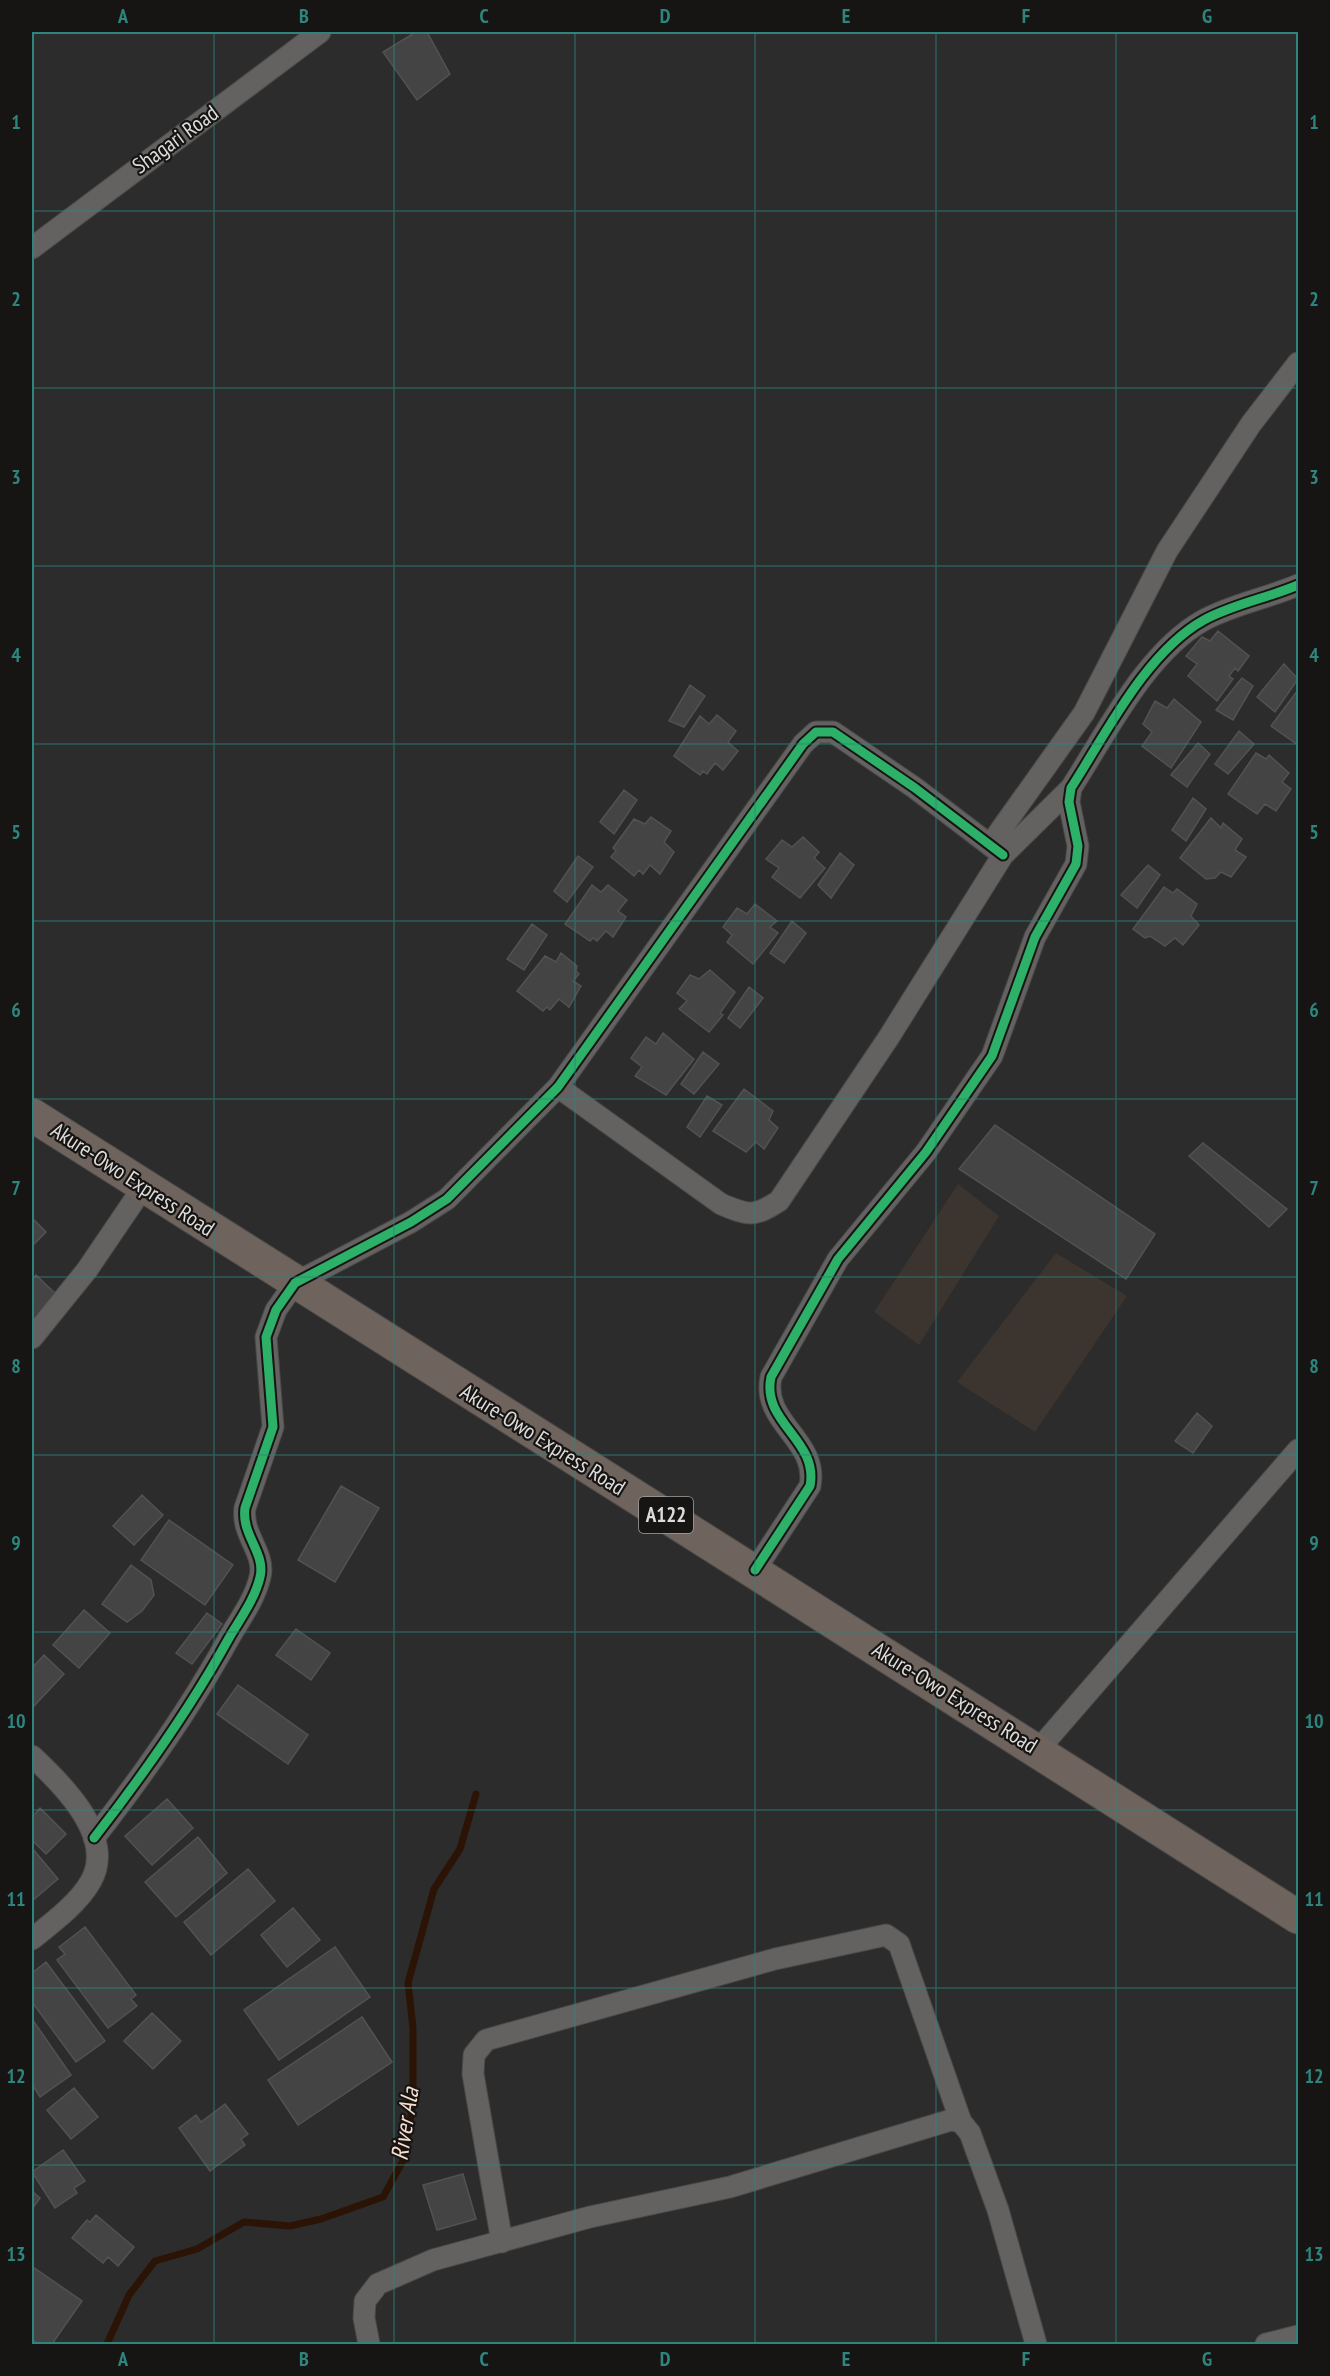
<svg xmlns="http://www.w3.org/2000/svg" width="1330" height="2376" font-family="'PT Sans Narrow',sans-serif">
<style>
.built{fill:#3b342f}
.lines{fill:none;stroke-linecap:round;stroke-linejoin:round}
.stream{stroke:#2b1305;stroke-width:7}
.building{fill:#444;stroke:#525252;stroke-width:1.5}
.street-casing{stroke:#4a4948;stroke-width:23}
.highway-casing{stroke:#4a4948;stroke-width:35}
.street{stroke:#636261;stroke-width:21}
.highway{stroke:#6f645d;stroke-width:33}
.cycleway-casing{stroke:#161514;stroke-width:13}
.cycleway{stroke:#2db169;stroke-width:9}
.grid{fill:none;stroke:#2e857e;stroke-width:1.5;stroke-opacity:0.55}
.labels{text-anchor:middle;stroke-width:4.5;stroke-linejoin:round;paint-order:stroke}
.shield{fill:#161514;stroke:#a1a09f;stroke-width:1.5}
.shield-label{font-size:21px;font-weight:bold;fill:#dddcdb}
.street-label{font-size:22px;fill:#dddcdb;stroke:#161514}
.water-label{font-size:24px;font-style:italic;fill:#f9ddcd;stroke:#161514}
.neatline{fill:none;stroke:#2e857e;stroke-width:2}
.grid-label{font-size:20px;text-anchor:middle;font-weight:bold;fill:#2e857e}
</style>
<rect width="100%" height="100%" fill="#2d2c2c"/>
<path class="built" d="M 958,1184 L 999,1216 L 919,1345 L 874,1312 Z
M 1056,1253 L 1127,1296 L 1035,1432 L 957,1382 Z"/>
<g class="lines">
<path class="stream" d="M 107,2344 L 129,2295 L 155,2261 L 197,2249 L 244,2222 L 290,2226 L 321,2219 L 383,2197 L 404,2159 L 413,2103 L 413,2028 L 408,1983 L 434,1889 L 460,1849 L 476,1794"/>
</g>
<path class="building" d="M 416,32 L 427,32 L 450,74 L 417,100 L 383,52 Z
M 1218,631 L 1249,656 L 1238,671 L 1235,668 L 1229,676 L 1233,679 L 1217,701 L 1188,676 L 1197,664 L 1186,656 L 1202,637 L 1210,641 Z
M 1284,664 L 1298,679 L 1275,712 L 1257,697 Z
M 1242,678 L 1253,686 L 1233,720 L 1216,710 Z
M 690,685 L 705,696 L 684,727 L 669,721 Z
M 1298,690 L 1298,745 L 1271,726 Z
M 1174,699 L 1201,722 L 1171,768 L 1142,746 L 1152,732 L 1143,724 L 1155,701 L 1167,708 Z
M 717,715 L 736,731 L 728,742 L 738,751 L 723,770 L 715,763 L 707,774 L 703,771 L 700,775 L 674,756 L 700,716 L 709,724 Z
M 1239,731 L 1254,744 L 1228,774 L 1215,764 Z
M 1198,743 L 1210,754 L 1187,787 L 1171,775 Z
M 1256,753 L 1266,759 L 1269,755 L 1289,773 L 1282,782 L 1291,789 L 1276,811 L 1265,804 L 1257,814 L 1228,794 Z
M 624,790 L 637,800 L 614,834 L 600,822 Z
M 1193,798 L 1206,809 L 1186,841 L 1172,830 Z
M 651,817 L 671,831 L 664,842 L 674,852 L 660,874 L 650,865 L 643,874 L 639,870 L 634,876 L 611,857 L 616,851 L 613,848 L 634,819 L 645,824 Z
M 1211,818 L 1221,828 L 1223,823 L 1242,839 L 1235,850 L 1246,857 L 1231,877 L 1221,872 L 1215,878 L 1206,879 L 1180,858 Z
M 803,837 L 819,852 L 814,858 L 825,868 L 800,898 L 772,877 L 779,868 L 766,859 L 782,840 L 792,847 Z
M 840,853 L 854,865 L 831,898 L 818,885 Z
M 578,856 L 593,867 L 567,902 L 554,891 Z
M 1148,865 L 1160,875 L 1137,908 L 1121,895 Z
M 592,885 L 601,892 L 608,885 L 627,900 L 618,911 L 626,917 L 613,937 L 606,931 L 597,941 L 593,938 L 590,941 L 565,924 Z
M 1164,887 L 1173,893 L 1177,889 L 1197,904 L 1191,916 L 1199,925 L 1183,945 L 1175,938 L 1165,946 L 1150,936 L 1145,938 L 1133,929 Z
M 755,904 L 777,921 L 770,927 L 778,933 L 753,964 L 727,942 L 732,935 L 723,927 L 737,908 L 747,914 Z
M 792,921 L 806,933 L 784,963 L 770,953 Z
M 532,924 L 547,935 L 524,970 L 507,959 Z
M 561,953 L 577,966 L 576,971 L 579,974 L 573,981 L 581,986 L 569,1007 L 559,999 L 550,1010 L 547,1007 L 543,1011 L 517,991 L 545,956 L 556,962 Z
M 710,970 L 735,992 L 720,1013 L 723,1015 L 709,1032 L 679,1009 L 687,1001 L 677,993 L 690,975 L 699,979 Z
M 749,987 L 763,998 L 740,1028 L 728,1018 Z
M 663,1033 L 694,1059 L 666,1095 L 635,1076 L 642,1067 L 631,1058 L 646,1037 L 656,1044 Z
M 703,1052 L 719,1064 L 694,1094 L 681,1084 Z
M 744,1089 L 773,1111 L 769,1120 L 778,1128 L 764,1149 L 756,1142 L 746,1152 L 713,1131 Z
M 707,1096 L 722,1105 L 700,1137 L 687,1127 Z
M 995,1125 L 1155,1234 L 1126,1279 L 959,1169 Z
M 1203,1143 L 1287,1209 L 1269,1227 L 1189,1156 Z
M 32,1218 L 46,1232 L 32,1246 Z
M 36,1275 L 61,1299 L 32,1329 L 32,1280 Z
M 1197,1413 L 1212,1426 L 1193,1453 L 1175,1441 Z
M 341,1486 L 379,1508 L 335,1582 L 298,1560 Z
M 142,1495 L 163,1515 L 134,1545 L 113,1526 Z
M 169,1520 L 233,1565 L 205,1605 L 141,1560 Z
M 131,1565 L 151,1580 L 154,1595 L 142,1611 L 127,1622 L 102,1604 Z
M 84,1610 L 110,1633 L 79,1668 L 53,1645 Z
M 207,1613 L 222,1624 L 192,1664 L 176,1653 Z
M 296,1629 L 330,1653 L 311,1680 L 276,1655 Z
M 44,1655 L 64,1674 L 32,1708 L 32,1668 Z
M 238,1685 L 308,1735 L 288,1764 L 217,1714 Z
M 167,1799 L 193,1828 L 152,1865 L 125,1836 Z
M 40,1808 L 66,1834 L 46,1854 L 32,1840 L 32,1817 Z
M 198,1837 L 227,1873 L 176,1917 L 145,1882 Z
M 32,1848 L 58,1879 L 32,1901 Z
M 248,1869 L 275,1901 L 211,1955 L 184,1922 Z
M 293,1908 L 320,1940 L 287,1967 L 261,1935 Z
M 85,1927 L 136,1995 L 131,1999 L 137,2006 L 108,2028 L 57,1960 L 65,1954 L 59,1947 Z
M 335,1947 L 370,1997 L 279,2060 L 244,2010 Z
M 46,1962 L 105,2041 L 76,2062 L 32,2002 L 32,1973 Z
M 152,2013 L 181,2041 L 153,2069 L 124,2041 Z
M 362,2017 L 392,2062 L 298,2125 L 268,2080 Z
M 32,2019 L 71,2075 L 40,2097 L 32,2084 Z
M 74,2088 L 98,2117 L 71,2139 L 47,2110 Z
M 225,2104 L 248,2134 L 241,2139 L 245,2145 L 210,2171 L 179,2128 L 196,2115 L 201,2122 Z
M 63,2150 L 85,2181 L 74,2188 L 77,2193 L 55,2208 L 32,2172 Z
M 463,2174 L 476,2219 L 437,2230 L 423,2185 Z
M 32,2191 L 40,2198 L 32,2209 Z
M 96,2215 L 134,2247 L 118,2266 L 108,2257 L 103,2263 L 72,2238 L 87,2220 L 90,2222 Z
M 33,2267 L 82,2301 L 52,2344 L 39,2344 L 32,2339 Z"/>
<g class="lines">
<g class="street-casing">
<path id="street" d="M 32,248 L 320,32
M 990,845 L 1084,713 L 1167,551 L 1251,424 L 1298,363
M 558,1087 L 721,1204 C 749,1216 754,1217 779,1201 L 889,1037 L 1003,855 L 1071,788
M 32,1338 L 87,1270 L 144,1186
M 755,1570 L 810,1486 C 819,1440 761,1423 771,1377 L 838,1259 L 926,1152 L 992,1056 L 1035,937 L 1076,864 L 1078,846 L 1069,802 L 1071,788 C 1106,734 1146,652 1204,620 C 1233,604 1268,598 1298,585
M 1038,1750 L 1298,1450
M 32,1756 C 61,1783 116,1836 91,1881 C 78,1904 52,1923 32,1939
M 94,1838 C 144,1774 190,1709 229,1638 C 240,1619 255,1599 260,1577 C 266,1553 241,1535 245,1508 L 273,1427 L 266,1337 L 276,1310 L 295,1283 L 411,1222 L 447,1199 L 558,1087 L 803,744 L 816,732 L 833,732 L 915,788 L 1003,855
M 502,2242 L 473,2074 L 474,2055 L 486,2040 L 775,1959 L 886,1935 L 899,1944 L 961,2122 L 970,2133 L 998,2210 L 1036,2344
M 369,2344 L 364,2318 L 365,2301 L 378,2284 L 433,2260 L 590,2217 L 730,2187 L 951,2120 L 961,2122
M 1266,2344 L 1298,2336"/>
</g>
<g class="highway-casing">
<path id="highway" d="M 32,1115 C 452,1384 878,1647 1298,1917"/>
</g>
<use href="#street" class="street"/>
<use href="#highway" class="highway"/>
<g class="cycleway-casing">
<path id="cycleway" d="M 755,1570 L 810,1486 C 819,1440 761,1423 771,1377 L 838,1259 L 926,1152 L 992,1056 L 1035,937 L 1076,864 L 1078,846 L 1069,802 L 1071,788 C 1106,734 1146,652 1204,620 C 1233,604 1268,598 1298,585
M 94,1838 C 144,1774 190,1709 229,1638 C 240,1619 255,1599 260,1577 C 266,1553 241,1535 245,1508 L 273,1427 L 266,1337 L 276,1310 L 295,1283 L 411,1222 L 447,1199 L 558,1087 L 803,744 L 816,732 L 833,732 L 915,788 L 1003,855"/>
</g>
<use href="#cycleway" class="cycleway"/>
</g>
<path class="grid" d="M 214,32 L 214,2344M 394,32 L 394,2344M 575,32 L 575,2344M 755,32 L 755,2344M 936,32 L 936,2344M 1116,32 L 1116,2344M 32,211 L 1298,211M 32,388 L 1298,388M 32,566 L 1298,566M 32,744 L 1298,744M 32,921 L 1298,921M 32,1099 L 1298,1099M 32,1277 L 1298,1277M 32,1455 L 1298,1455M 32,1632 L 1298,1632M 32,1810 L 1298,1810M 32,1988 L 1298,1988M 32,2165 L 1298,2165"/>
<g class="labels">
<rect class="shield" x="639" y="1497" width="54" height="36" rx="4.5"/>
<g class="shield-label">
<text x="666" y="1522">A122</text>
</g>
<g class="street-label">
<text transform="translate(175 139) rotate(-36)" y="8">Shagari Road</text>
<text transform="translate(133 1179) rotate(33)" y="8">Akure-Owo Express Road</text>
<text transform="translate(543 1439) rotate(32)" y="8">Akure-Owo Express Road</text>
<text transform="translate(955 1697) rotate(32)" y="8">Akure-Owo Express Road</text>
</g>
<g class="water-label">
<text transform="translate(405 2124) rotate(-81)" y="8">River Ala</text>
</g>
</g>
<rect width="1330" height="2376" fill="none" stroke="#161514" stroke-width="66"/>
<rect x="33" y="33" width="1264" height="2310" class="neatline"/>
<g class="grid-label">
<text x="123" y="23">A</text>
<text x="304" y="23">B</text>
<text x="484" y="23">C</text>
<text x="665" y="23">D</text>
<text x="846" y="23">E</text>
<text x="1026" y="23">F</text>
<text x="1207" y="23">G</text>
<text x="16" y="129">1</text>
<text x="1314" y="129">1</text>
<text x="16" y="306">2</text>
<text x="1314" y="306">2</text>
<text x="16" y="484">3</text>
<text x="1314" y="484">3</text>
<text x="16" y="662">4</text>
<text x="1314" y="662">4</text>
<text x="16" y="839">5</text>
<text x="1314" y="839">5</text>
<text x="16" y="1017">6</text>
<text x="1314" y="1017">6</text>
<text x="16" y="1195">7</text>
<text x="1314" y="1195">7</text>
<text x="16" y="1373">8</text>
<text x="1314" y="1373">8</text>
<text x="16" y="1550">9</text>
<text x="1314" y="1550">9</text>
<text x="16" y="1728">10</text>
<text x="1314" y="1728">10</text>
<text x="16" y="1906">11</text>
<text x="1314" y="1906">11</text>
<text x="16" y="2083">12</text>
<text x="1314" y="2083">12</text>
<text x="16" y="2261">13</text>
<text x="1314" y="2261">13</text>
<text x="123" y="2366">A</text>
<text x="304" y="2366">B</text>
<text x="484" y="2366">C</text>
<text x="665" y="2366">D</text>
<text x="846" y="2366">E</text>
<text x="1026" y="2366">F</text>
<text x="1207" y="2366">G</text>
</g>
</svg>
